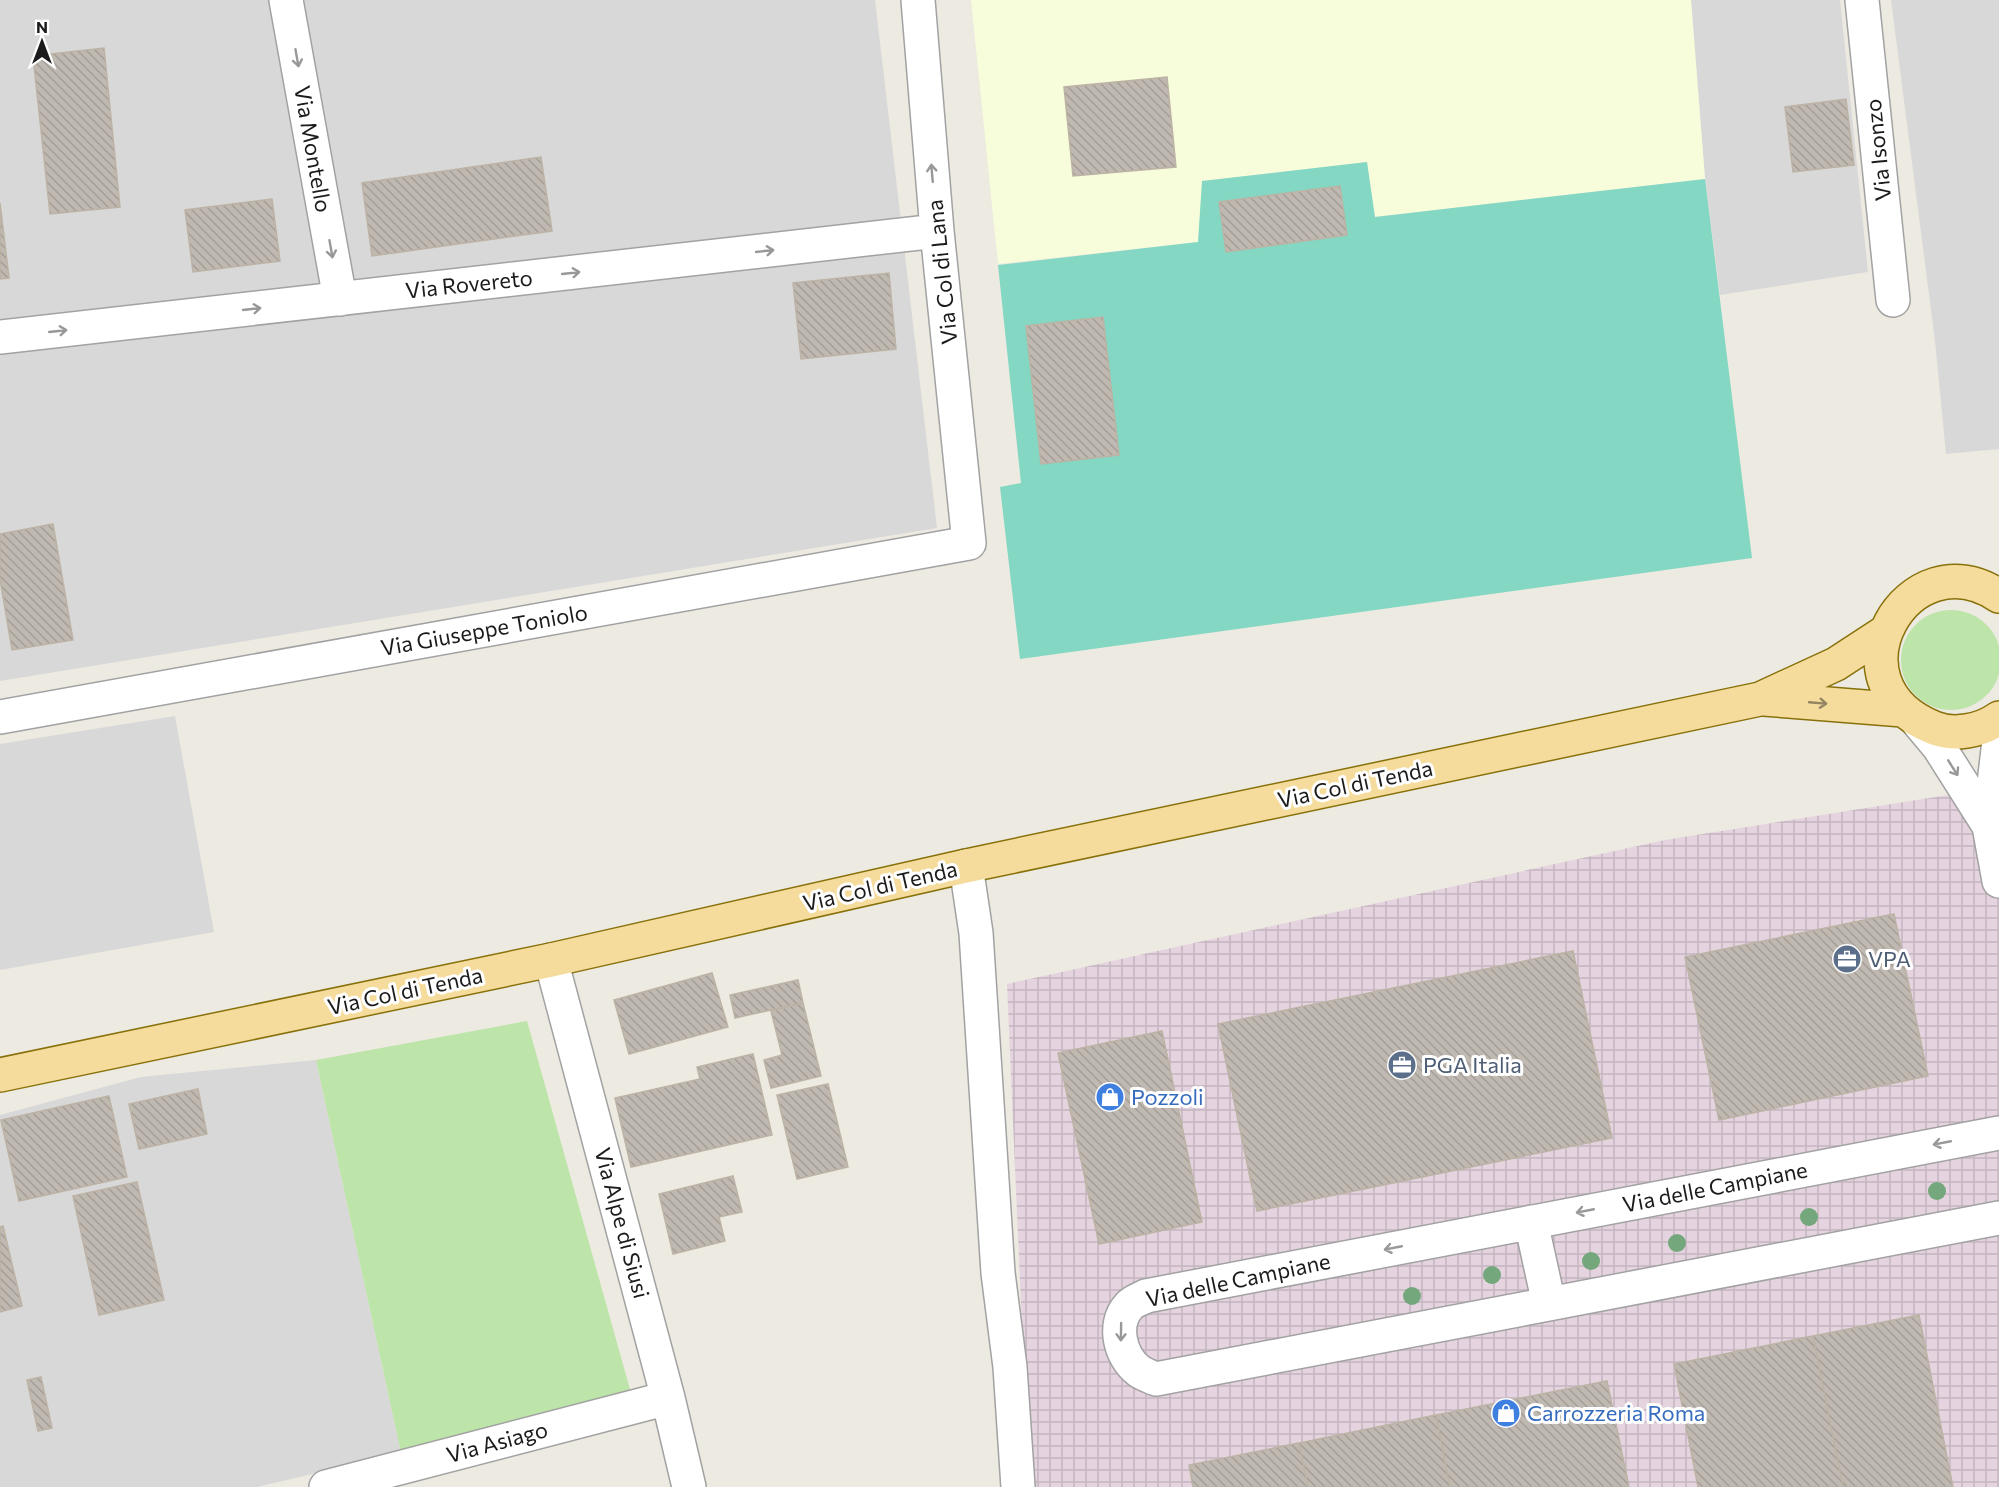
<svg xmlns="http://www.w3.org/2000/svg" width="1999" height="1487" font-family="Commissioner,sans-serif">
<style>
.residential{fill:#d9d8d8}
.industrial{fill:url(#industrial-grid)}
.education{fill:#f7fcda}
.grass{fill:#bde4a9}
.pitch{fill:#83d7c3}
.building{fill:url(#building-back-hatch);stroke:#bcb3a5;stroke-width:1.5}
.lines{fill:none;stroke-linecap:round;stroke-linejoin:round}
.minor-casing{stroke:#a2a2a2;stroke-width:36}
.major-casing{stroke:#88710a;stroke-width:36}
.minor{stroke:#fff;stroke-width:33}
.major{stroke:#f5dc9d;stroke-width:33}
.tree{fill:#74a77b}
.oneway{stroke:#989898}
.oneway2{stroke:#938562}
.labels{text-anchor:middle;stroke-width:6;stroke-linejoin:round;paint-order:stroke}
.street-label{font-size:22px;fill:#1b1b1b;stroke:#fff}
.service-label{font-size:22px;fill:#4e5e75;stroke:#fff;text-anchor:start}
.shop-label{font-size:22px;fill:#366cbe;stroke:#fff;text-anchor:start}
</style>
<defs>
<pattern id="industrial-grid" width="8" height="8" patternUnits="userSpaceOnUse" patternTransform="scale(1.5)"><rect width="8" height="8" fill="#e5d3df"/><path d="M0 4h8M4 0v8" fill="none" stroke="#c4b5bf"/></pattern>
<pattern id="building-back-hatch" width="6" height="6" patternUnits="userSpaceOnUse" patternTransform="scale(1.5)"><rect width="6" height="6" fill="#c0b9b1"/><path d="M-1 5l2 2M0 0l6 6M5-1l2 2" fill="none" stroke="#a49e98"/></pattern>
</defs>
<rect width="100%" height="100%" fill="#eceae1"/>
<path class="residential" d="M 0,0 L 875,0 L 937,528 L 0,681 Z
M 1691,0 L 1840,0 L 1868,272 L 1720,295 L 1705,179 Z
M 1891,0 L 1999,0 L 1999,449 L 1946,454 L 1935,341 Z
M 175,716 L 214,932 L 0,970 L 0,744 Z
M 316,1060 L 401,1453 L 257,1487 L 0,1487 L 0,1115 L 141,1077 Z"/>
<path class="industrial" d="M 1999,787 L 1999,1487 L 1029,1487 L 1007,984 L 1665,840 Z"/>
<path class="education" d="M 971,0 L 1691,0 L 1705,179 L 1374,217 L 1367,162 L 1203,181 L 1198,242 L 998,264 Z"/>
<path class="grass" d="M1901 660a50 50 0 1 1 100 0a50 50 0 1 1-100 0Z
M 527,1021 L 631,1393 L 401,1453 L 316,1060 Z"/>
<path class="pitch" d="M 1367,162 L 1375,217 L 1705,179 L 1752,558 L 1020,659 L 1000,487 L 1021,483 L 998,265 L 1198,242 L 1202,181 Z"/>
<path class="building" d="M 104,48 L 120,207 L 50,214 L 33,56 Z
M 1167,77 L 1176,167 L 1073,176 L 1064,87 Z
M 1846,99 L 1854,165 L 1793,172 L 1785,107 Z
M 541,157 L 552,231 L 372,256 L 362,183 Z
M 1340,186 L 1347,235 L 1226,252 L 1219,202 Z
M 272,199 L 280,261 L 193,272 L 185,210 Z
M 0,203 L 9,278 L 0,279 Z
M 889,273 L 896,349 L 801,359 L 793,283 Z
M 1103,317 L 1119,455 L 1041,464 L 1026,326 Z
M 53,524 L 73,640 L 12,650 L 0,579 L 0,534 Z
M 1894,914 L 1928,1076 L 1719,1120 L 1685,957 Z
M 1573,951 L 1612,1138 L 1257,1211 L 1218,1024 Z
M 712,973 L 728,1027 L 629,1054 L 614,1000 Z
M 798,980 L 803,1003 L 735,1018 L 730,995 Z
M 803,1003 L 821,1076 L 771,1088 L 764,1060 L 782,1055 L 771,1011 Z
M 1162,1031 L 1202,1222 L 1099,1244 L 1058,1053 Z
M 753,1054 L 772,1135 L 631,1167 L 615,1098 L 700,1079 L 697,1067 Z
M 828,1084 L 848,1167 L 797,1179 L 777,1095 Z
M 198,1089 L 207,1134 L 139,1149 L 129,1104 Z
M 109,1096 L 127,1177 L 19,1201 L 1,1120 Z
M 733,1176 L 742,1212 L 719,1217 L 725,1241 L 673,1254 L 659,1194 Z
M 137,1182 L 164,1300 L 99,1315 L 73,1196 Z
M 3,1226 L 22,1306 L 0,1312 L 0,1227 Z
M 1919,1315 L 1953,1487 L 1843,1487 L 1813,1336 Z
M 1813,1336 L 1843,1487 L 1698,1487 L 1674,1364 Z
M 41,1377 L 52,1428 L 38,1431 L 27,1380 Z
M 1607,1381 L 1629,1487 L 1450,1487 L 1436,1415 Z
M 1436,1415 L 1450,1487 L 1308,1487 L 1299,1443 Z
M 1299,1443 L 1308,1487 L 1193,1487 L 1189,1465 Z"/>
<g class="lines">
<g class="minor-casing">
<path id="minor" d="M 286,0 L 340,299
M 1862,0 L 1893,300
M 0,337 L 937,231
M 0,717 L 969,543 L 937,231 L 918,0
M 1918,722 L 1939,747 L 1989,826
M 1999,741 L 1989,826 L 1999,881
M 966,866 L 976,933 L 998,1273 L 1010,1367 L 1018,1487
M 551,960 L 668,1398 L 689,1487
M 1999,1133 L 1146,1296 C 1141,1299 1133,1301 1129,1306 C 1112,1324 1120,1357 1139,1371 C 1143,1374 1151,1377 1156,1379 L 1999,1218
M 1531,1222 L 1549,1304
M 326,1487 L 668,1398"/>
</g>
<g class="major-casing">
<path id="major" d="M 1999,596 C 1909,535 1822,683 1934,728 C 1954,736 1981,731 1999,718
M 1764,699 L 1903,710
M 0,1075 L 551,960 L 966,866 L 1760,699 L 1836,664 L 1885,632"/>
</g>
<use href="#minor" class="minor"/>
<use href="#major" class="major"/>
</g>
<g class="tree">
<circle cx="1937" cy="1191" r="9"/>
<circle cx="1809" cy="1217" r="9"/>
<circle cx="1677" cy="1243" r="9"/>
<circle cx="1591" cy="1261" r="9"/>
<circle cx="1492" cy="1275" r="9"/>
<circle cx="1412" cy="1296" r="9"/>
</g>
<defs><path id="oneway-shaft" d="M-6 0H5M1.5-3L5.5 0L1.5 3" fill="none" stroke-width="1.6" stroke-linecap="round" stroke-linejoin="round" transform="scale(1.5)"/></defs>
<g class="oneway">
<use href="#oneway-shaft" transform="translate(297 58) rotate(80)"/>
<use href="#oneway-shaft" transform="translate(932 173) rotate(-95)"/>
<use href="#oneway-shaft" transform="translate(331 249) rotate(80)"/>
<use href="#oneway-shaft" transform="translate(765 251) rotate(-6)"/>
<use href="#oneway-shaft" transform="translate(571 273) rotate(-6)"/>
<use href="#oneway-shaft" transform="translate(252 309) rotate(-6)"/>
<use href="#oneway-shaft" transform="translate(58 331) rotate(-6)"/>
<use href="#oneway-shaft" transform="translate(1953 768) rotate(58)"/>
<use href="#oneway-shaft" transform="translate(1942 1143) rotate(169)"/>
<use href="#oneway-shaft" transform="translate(1585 1211) rotate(169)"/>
<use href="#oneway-shaft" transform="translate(1393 1248) rotate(169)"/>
<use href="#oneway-shaft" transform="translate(1121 1332) rotate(91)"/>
</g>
<use class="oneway2" href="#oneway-shaft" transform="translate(1818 703) rotate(5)"/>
<defs>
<g id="office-disc" transform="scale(1.5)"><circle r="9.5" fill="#5c6f8a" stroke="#fff"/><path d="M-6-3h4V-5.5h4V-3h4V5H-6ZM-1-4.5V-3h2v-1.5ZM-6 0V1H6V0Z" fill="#fff"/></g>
<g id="shop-disc" transform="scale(1.5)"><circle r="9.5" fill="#3f7fe0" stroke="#fff"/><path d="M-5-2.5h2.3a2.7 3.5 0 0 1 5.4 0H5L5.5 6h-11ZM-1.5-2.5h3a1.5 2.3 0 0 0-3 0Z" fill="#fff"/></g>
</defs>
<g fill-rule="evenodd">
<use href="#office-disc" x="1847" y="959"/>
<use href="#office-disc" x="1402" y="1065"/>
<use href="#shop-disc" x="1110" y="1097"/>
<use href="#shop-disc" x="1506" y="1413"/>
</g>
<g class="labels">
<g class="street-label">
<text transform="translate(313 149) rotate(80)" y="8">Via Montello</text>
<text transform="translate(1878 150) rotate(-96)" y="8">Via Isonzo</text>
<text transform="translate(942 272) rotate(-96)" y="8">Via Col di Lana</text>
<text transform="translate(469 284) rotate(-6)" y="8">Via Rovereto</text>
<text transform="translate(484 630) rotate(-10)" y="8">Via Giuseppe Toniolo</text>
<text transform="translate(1355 784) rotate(-12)" y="8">Via Col di Tenda</text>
<text transform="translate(880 886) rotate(-13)" y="8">Via Col di Tenda</text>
<text transform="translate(405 991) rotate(-12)" y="8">Via Col di Tenda</text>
<text transform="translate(1715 1187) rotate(-11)" y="8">Via delle Campiane</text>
<text transform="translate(622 1223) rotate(75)" y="8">Via Alpe di Siusi</text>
<text transform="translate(1238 1280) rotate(-12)" y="8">Via delle Campiane</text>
<text transform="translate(497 1442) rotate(-15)" y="8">Via Asiago</text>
</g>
<g class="service-label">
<text x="1868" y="967">VPA</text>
<text x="1423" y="1073">PGA Italia</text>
</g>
<g class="shop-label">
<text x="1131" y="1105">Pozzoli</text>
<text x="1527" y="1421">Carrozzeria Roma</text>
</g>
</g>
<g transform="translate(42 42)" stroke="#ffffff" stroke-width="4.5" paint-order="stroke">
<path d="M0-4.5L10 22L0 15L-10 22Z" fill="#1b1b1b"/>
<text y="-9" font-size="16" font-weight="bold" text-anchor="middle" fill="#1b1b1b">N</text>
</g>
</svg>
